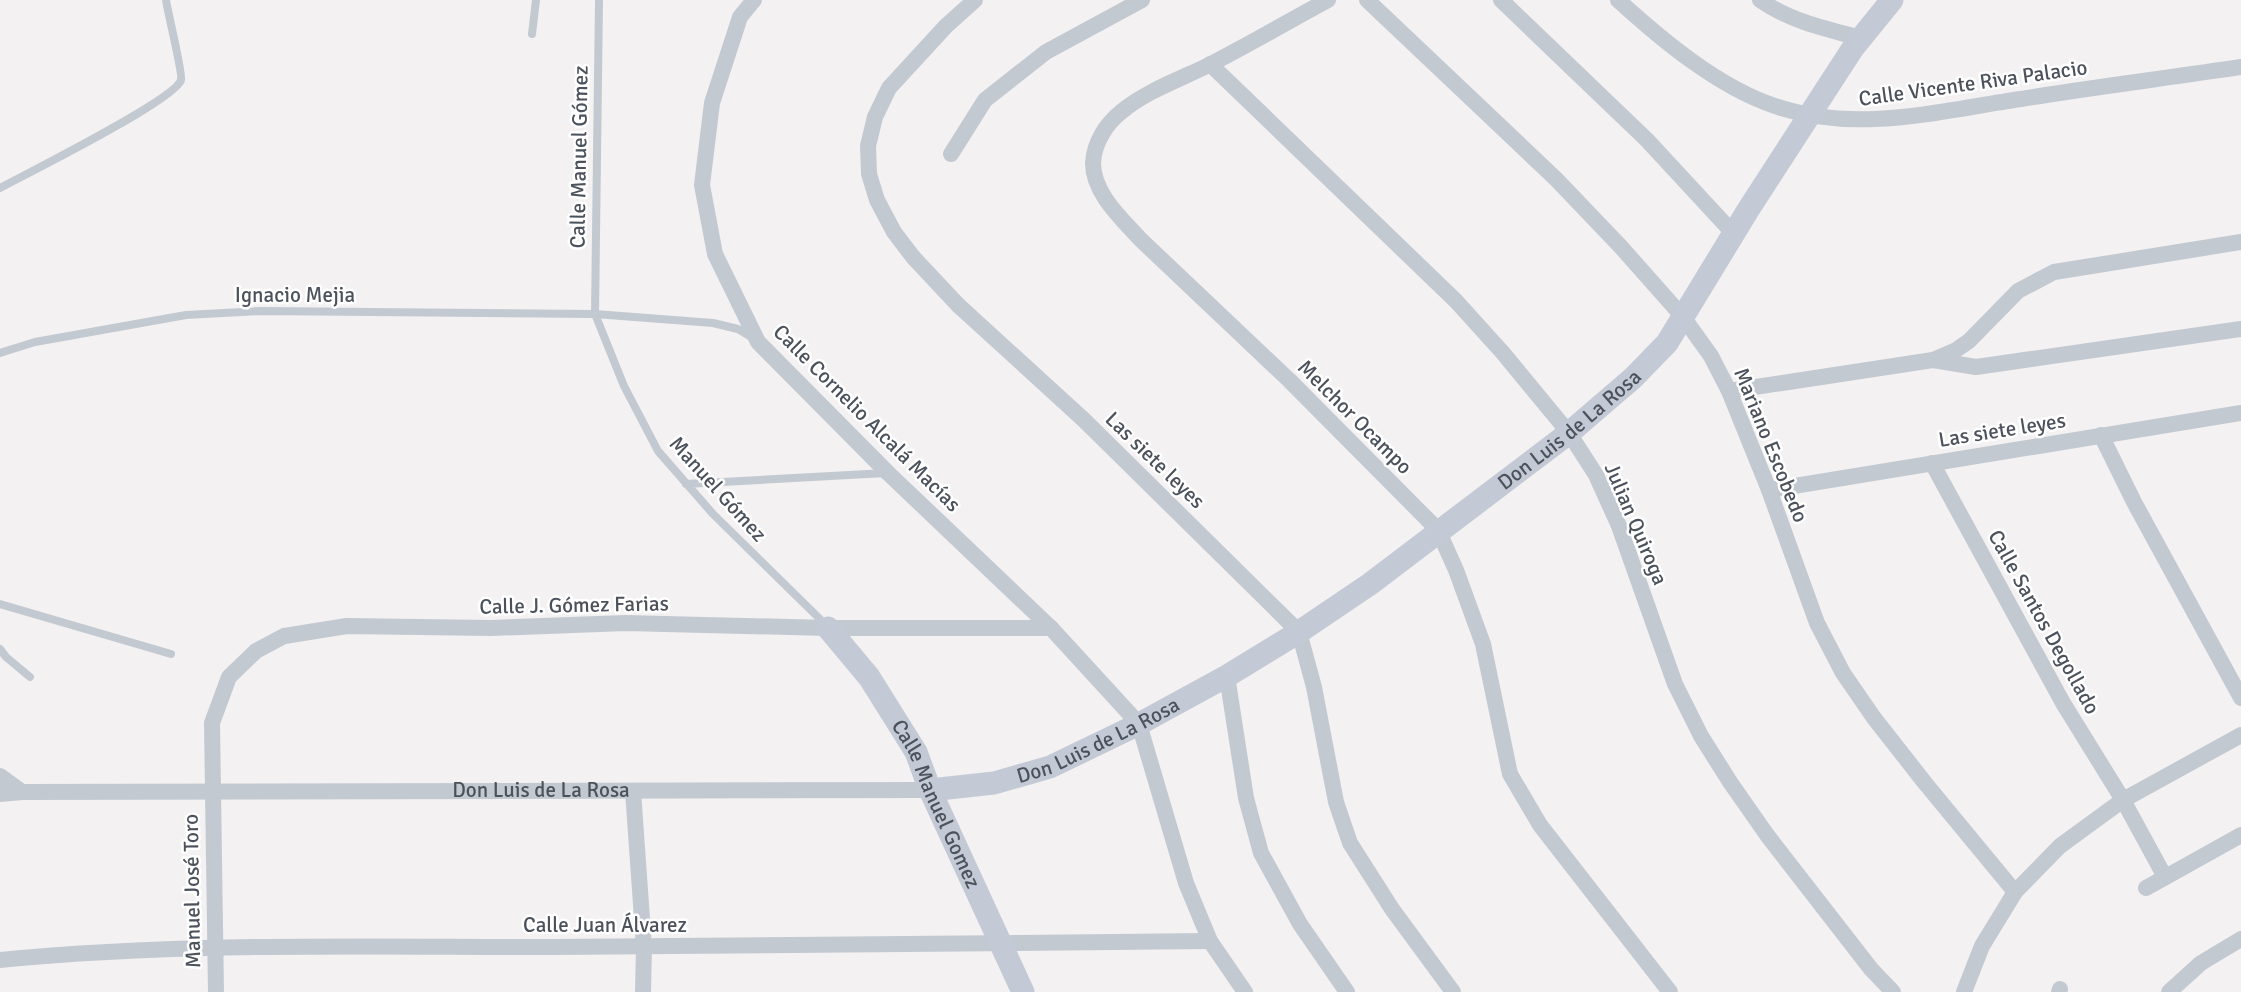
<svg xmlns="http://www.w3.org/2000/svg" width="2241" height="992" font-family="Signika,sans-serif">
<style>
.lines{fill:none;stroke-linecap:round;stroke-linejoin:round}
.lane{stroke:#c3c9d1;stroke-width:8}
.street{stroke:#c3c9d1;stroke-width:16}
.secondary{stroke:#c4cad5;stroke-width:23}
.labels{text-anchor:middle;stroke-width:5;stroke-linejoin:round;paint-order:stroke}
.street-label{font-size:21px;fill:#4b525c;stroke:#fff}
</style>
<rect width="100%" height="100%" fill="#f3f1f1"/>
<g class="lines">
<path class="lane" d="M 599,0 L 595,314 L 624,386 L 658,451 L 713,514 L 826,625
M 532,34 L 536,0
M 0,188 C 26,174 175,100 181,80 C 183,73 168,14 166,0
M 0,353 L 35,342 L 186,315 L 261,311 L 595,314 L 713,323 L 738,329 L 753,338
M 686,484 L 886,473
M 0,604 L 171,654
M 0,649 L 6,657 L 30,677"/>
<g class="street">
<path d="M 754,0 L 740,17 L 712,103 L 702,185 L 715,254 L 758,342 L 888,473 L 1051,628 L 1139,724 L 1186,883 L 1210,941 L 1245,992"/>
<path d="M 975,0 L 946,26 L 889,88 L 875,117 L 868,146 L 869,174 L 877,200 L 894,232 L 913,257 L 958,305 L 1084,420 L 1299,632 L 1314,687 L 1336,802 L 1350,843 L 1392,909 L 1453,992"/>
<path d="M 1328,0 C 1289,21 1250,44 1211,64 C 1181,79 1146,91 1121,112 C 1106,124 1094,143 1093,163 C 1093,193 1121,218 1140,239 L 1289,380 L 1438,530 L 1456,570 L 1483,644 L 1510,774 L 1540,825 L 1670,992"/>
<path d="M 1367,0 L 1556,179 L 1621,247 L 1683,317 L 1711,356 L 1729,391 L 1769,490 L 1817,623 L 1843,673 L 1874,718 L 1925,783 L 2015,892"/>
<path d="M 1501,0 L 1647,140 L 1734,234"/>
<path d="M 1618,0 C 1662,40 1718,87 1775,106 C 1857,134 1938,111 2021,99 C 2094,87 2168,78 2241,67"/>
<path d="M 1760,0 C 1790,21 1826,29 1861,38"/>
<path d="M 1210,64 L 1456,301 L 1503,353 L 1569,433 L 1596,475 L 1619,526 L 1675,684 L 1701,736 L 1730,782 L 1767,835 L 1871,969 L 1893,992"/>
<path d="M 951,154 L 985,100 L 1046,52 L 1142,0"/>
<path d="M 1933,360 L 1976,367 L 2241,329"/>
<path d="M 1729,391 L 1933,360 L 1956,350 L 1969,341 L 2018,291 L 2054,272 L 2241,242"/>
<path d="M 2101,435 L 2134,502 L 2241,698"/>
<path d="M 1932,463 L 2063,703 L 2123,800 L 2165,877"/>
<path d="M 1769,490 L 2241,413"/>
<path d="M 1227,676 L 1246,798 L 1261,853 L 1300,924 L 1347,992"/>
<path d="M 0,776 L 22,792"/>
<path d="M 633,791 L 644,947 L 643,992"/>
<path id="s1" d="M 0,794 L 22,792 C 325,789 628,791 930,790"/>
<path d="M 2146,888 L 2241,835"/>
<path d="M 0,960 C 184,942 369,947 553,947 C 772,946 991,943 1210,941"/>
<path d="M 216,992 L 212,723 L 229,677 L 256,651 L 284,636 L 347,626 L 491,628 L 626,623 L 828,628 L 1051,628"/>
<path d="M 1964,992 L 1982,946 L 2015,892 L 2060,846 L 2123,800 L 2241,735"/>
<path d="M 2059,992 L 2060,989"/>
<path d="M 2169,992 L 2201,963 L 2241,939"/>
</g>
<g class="secondary">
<path id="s2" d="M 828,628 L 869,677 L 916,752 L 930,790 L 1023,992"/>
<path id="s3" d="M 930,790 L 994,783 L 1050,767 L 1139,724 L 1227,676 L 1299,632 L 1370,584 L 1569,433 L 1633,378 L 1667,343 L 1748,210 L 1853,48 L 1892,0"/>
</g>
</g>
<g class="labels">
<g class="street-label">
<text transform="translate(1973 83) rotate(-8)" y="7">Calle Vicente Riva Palacio</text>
<text transform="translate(579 157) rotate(-89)" y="7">Calle Manuel Gómez</text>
<text x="295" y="302">Ignacio Mejia</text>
<text transform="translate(1355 417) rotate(45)" y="7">Melchor Ocampo</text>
<text transform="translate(867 418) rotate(45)" y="7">Calle Cornelio Alcalá Macías</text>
<text dy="7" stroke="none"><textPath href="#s3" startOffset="744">Don Luis de La Rosa</textPath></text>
<text transform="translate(2002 430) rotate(-9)" y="7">Las siete leyes</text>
<text transform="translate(1771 445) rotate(68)" y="7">Mariano Escobedo</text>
<text transform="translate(1155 460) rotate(44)" y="7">Las siete leyes</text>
<text transform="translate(718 489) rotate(48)" y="7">Manuel Gómez</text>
<text transform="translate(1636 524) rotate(67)" y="7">Julian Quiroga</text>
<text transform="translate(574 605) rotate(-1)" y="7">Calle J. Gómez Farias</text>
<text transform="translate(2044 622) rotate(61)" y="7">Calle Santos Degollado</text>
<text dy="7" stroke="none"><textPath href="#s3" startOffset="177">Don Luis de La Rosa</textPath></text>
<text dy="7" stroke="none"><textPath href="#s1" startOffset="541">Don Luis de La Rosa</textPath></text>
<text dy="7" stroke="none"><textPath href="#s2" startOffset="208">Calle Manuel Gomez</textPath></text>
<text transform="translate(192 891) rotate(-91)" y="7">Manuel José Toro</text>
<text x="605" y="932">Calle Juan Álvarez</text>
</g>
</g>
</svg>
